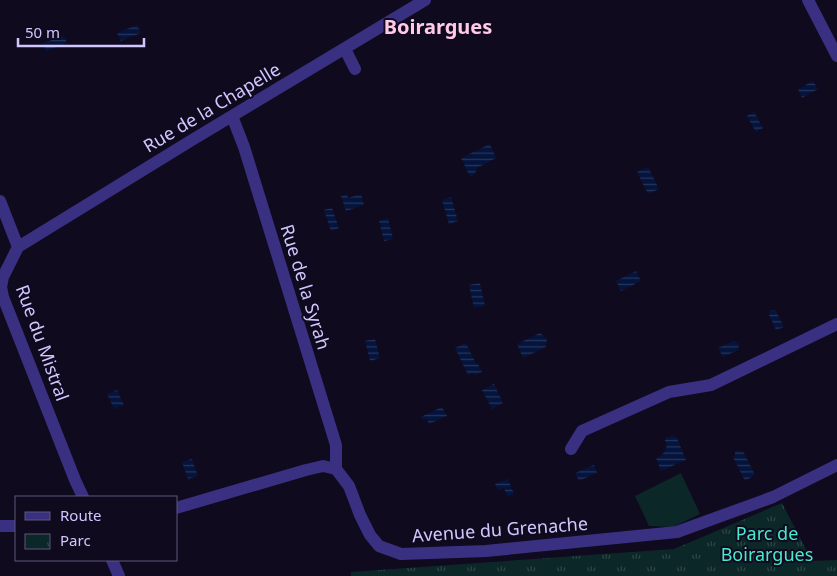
<svg xmlns="http://www.w3.org/2000/svg" width="837" height="576" font-family="'Noto Sans',sans-serif">
<style>
.grass{fill:#0c2728}
.park{fill:url(#park-tufts)}
.water{fill:url(#water-rules)}
.lines{fill:none;stroke-linecap:round;stroke-linejoin:round}
.minor{stroke:#393082;stroke-width:12}
.labels{text-anchor:middle;stroke-width:4;stroke-linejoin:round;paint-order:stroke}
.street-label{font-size:18px;fill:#d1c7ff;stroke:#0f0a1e}
.park-label{font-size:18px;fill:#47eace;stroke:#0f0a1e}
.quarter-label{font-size:20px;font-weight:bold;fill:#ffc9e7;stroke:#0f0a1e}
</style>
<defs>
<pattern id="park-tufts" width="24" height="20" patternUnits="userSpaceOnUse" patternTransform="scale(1.25)"><rect width="24" height="20" fill="#0c2728"/><path d="M3 7l-1-3M5 7V3M7 7l1-3M15 17l-1-3M17 17v-4M19 17l1-3" fill="none" stroke="#2e4548"/></pattern>
<pattern id="water-rules" width="6" height="5" patternUnits="userSpaceOnUse" patternTransform="scale(1.25)"><rect width="6" height="5" fill="#04143d"/><path d="M0 2.5h6" fill="none" stroke="#28355a"/></pattern>
</defs>
<rect width="100%" height="100%" fill="#0f0a1e"/>
<path class="grass" d="M 681,473 L 700,514 L 673,527 L 649,526 L 635,496 Z"/>
<path class="park" d="M 782,503 L 812,561 L 837,560 L 837,576 L 351,576 L 351,572 L 674,549 Z"/>
<path class="water" d="M 137,25 L 141,33 L 121,41 L 117,33 Z
M 64,36 L 67,43 L 46,51 L 43,43 Z
M 813,81 L 818,89 L 802,98 L 798,89 Z
M 754,112 L 763,128 L 756,132 L 747,116 Z
M 490,144 L 496,158 L 477,168 L 475,174 L 470,177 L 461,158 Z
M 648,167 L 659,189 L 648,194 L 637,172 Z
M 347,194 L 348,198 L 361,194 L 364,205 L 346,211 L 341,196 Z
M 451,197 L 458,221 L 449,224 L 442,200 Z
M 332,208 L 339,228 L 331,231 L 324,210 Z
M 388,218 L 393,239 L 384,241 L 379,221 Z
M 636,271 L 641,281 L 621,291 L 616,281 Z
M 480,283 L 485,306 L 474,308 L 469,285 Z
M 771,310 L 774,310 L 776,311 L 784,327 L 776,330 L 769,315 Z
M 540,333 L 547,339 L 546,347 L 523,358 L 517,344 Z
M 375,339 L 380,358 L 370,361 L 365,341 Z
M 734,341 L 739,344 L 738,350 L 723,357 L 718,348 Z
M 466,343 L 476,364 L 478,364 L 482,372 L 474,375 L 473,373 L 468,375 L 455,348 Z
M 494,384 L 503,403 L 492,409 L 482,390 Z
M 117,390 L 124,405 L 114,409 L 107,394 Z
M 442,407 L 447,416 L 429,424 L 427,419 L 423,420 L 421,417 Z
M 674,436 L 677,438 L 686,460 L 661,471 L 656,458 C 663,455 668,450 666,442 L 665,441 L 666,437 Z
M 738,450 L 741,452 L 743,451 L 755,475 L 745,481 L 733,457 L 735,455 L 735,452 Z
M 192,459 L 198,476 L 188,479 L 182,462 Z
M 594,465 L 597,473 L 579,481 L 575,473 Z
M 508,479 L 514,494 L 507,496 L 504,488 L 498,490 L 495,484 Z"/>
<g class="lines">
<path class="minor" d="M 808,0 L 837,56
M 345,49 L 355,69
M 232,116 L 244,147 L 336,445 L 336,469
M 0,201 L 18,247 L 3,277 L 1,287 L 3,297 L 75,480 L 83,497
M 18,247 L 192,140 L 425,0
M 571,449 L 582,431 L 669,392 L 711,385 L 837,324
M 176,508 L 306,470 L 323,466 L 336,469 L 349,486 L 360,515 L 370,535 L 379,546 L 401,554 L 486,551 L 677,532 L 773,497 L 837,465
M 0,526 L 16,526
M 112,560 L 119,576"/>
</g>
<g class="labels">
<g class="street-label">
<text transform="translate(212 108) rotate(-31)" y="6">Rue de la Chapelle</text>
<text transform="translate(305 287) rotate(73)" y="6">Rue de la Syrah</text>
<text transform="translate(42 343) rotate(70)" y="6">Rue du Mistral</text>
<text transform="translate(500 530) rotate(-4)" y="6">Avenue du Grenache</text>
</g>
<g class="park-label">
<text x="767" y="540">Parc de<tspan x="767" dy="21">Boirargues</tspan></text>
</g>
<g class="quarter-label">
<text x="438" y="34">Boirargues</text>
</g>
</g>
<rect x="15" y="496" width="162" height="65" fill="#0f0a1e" stroke="#5d5678"/>
<rect x="25" y="512" width="25" height="8" fill="#393082" stroke="#5d5678"/>
<text x="60" y="521" font-size="15" fill="#d1c7ff">Route</text>
<rect x="25" y="534" width="25" height="15" fill="url(#park-tufts)" stroke="#5d5678"/>
<text x="60" y="546" font-size="15" fill="#d1c7ff">Parc</text>
<path d="M18 38v8h126v-8" fill="none" stroke="#d1c7ff" stroke-width="2.5"/>
<text x="25" y="38" font-size="15" fill="#d1c7ff" stroke="#0f0a1e" stroke-width="4" paint-order="stroke">50 m</text>
</svg>
